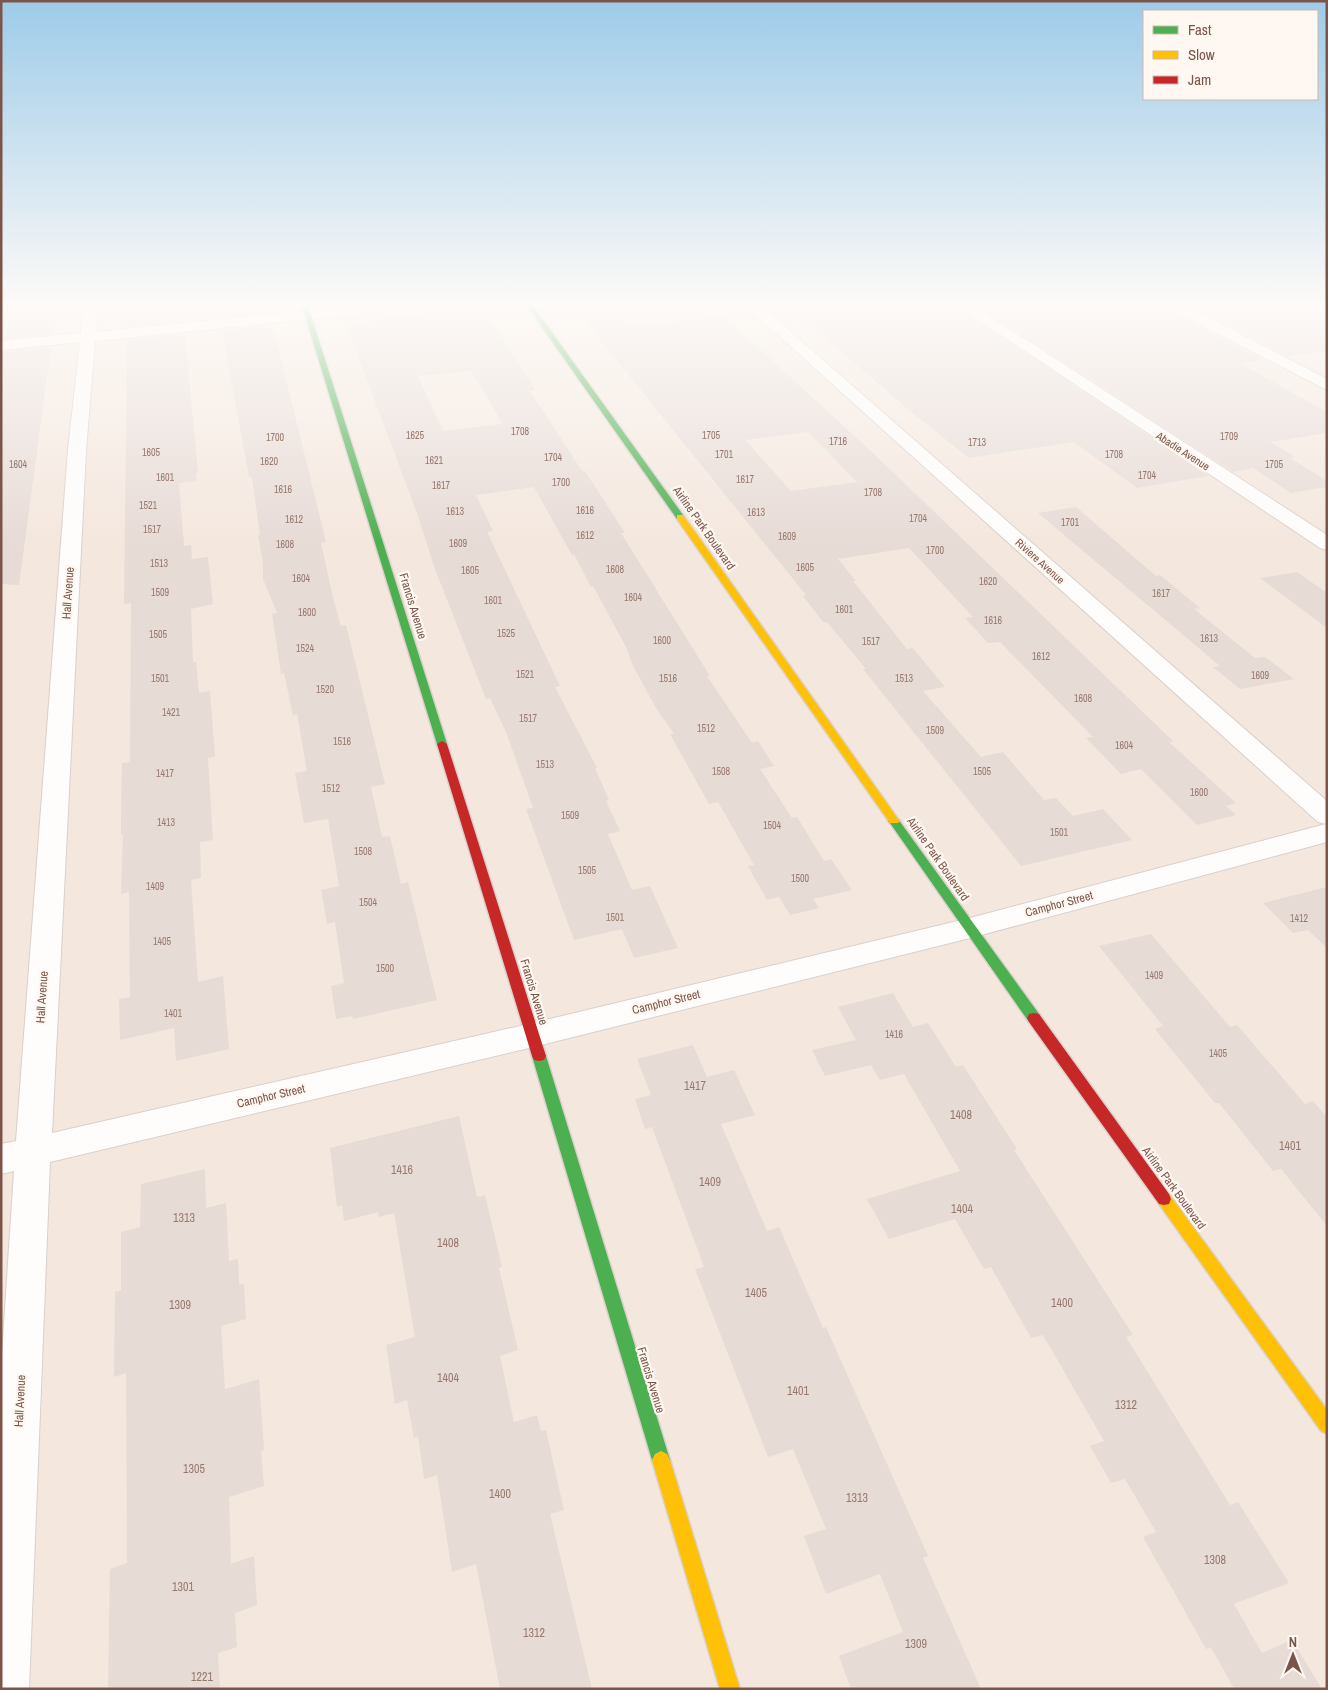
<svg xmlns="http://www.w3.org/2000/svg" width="1328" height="1690" font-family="'Archivo Narrow',sans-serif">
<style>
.residential{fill:#f4e7de}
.building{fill:#e7dbd6;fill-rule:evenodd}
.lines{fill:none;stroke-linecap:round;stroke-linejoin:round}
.street-casing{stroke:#d9d0cb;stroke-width:2}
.fast-casing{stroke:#dbd0cc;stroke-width:3}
.slow-casing{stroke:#dbd0cc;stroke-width:3}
.jam-casing{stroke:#dbd0cc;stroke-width:3}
.street{fill:#fefdfc;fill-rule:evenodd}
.fast{fill:#4caf50;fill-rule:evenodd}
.slow{fill:#ffc107;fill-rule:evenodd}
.jam{fill:#c62828;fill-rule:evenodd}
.labels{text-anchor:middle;stroke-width:4.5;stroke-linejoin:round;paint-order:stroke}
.number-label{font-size:10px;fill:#98796f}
.far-street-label{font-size:11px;fill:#7c554a;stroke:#fff8f2}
.street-label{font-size:12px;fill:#7c554a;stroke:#fff8f2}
.near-number-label{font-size:12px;fill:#98796f}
</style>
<rect width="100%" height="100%" fill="#faf4ee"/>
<path class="residential" d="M 1,306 L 1327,306 L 1327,1689 L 1,1689 Z"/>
<path class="building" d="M 18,306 L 57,306 L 53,334 L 1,339 L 1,312 L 17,310 Z
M 127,306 L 182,306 L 184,321 L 127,327 Z
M 218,306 L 264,306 L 266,313 L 220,318 Z
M 573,306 L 609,306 L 627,326 L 724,316 L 874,454 L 1173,741 L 1169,742 L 1236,803 L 1226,806 L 1236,815 L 1197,825 L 1141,769 L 1121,774 L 1086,738 L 1093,737 L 1000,642 L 988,643 L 965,618 L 973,617 L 909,548 L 838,559 L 856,581 L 853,581 L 907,649 L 913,648 L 945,687 L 923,691 L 981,757 L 1003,752 L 1044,800 L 1056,798 L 1073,816 L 1103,809 L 1132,840 L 1021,866 L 863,669 L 866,669 L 827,622 L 823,622 L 803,596 L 806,595 ZM 808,432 L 857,482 L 791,491 L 745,440 Z
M 789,306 L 956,306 L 1209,476 L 1137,488 L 1074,442 L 969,458 L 904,406 Z
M 977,306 L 1040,306 L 1050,312 L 1104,306 L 1167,306 L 1170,311 L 1264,360 L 1240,363 L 1327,412 L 1327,433 L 1270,442 L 1296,457 L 1290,458 L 1327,481 L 1327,487 L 1291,493 L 1253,468 L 1233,472 Z
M 1190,306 L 1327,306 L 1327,351 L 1288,356 Z
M 482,307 L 536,390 L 530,391 L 582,471 L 585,471 L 625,533 L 621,533 L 710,676 L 707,676 L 752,743 L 758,741 L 774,766 L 760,769 L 792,818 L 797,817 L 824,861 L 831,859 L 852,890 L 813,899 L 819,908 L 790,915 L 779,897 L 767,900 L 748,866 L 754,865 L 718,802 L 709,804 L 670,734 L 674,734 L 656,708 L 633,666 L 626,647 L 593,586 L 591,587 L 574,554 L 572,555 L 534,487 L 476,495 L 493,531 L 487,532 L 560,686 L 555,687 L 597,768 L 595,768 L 609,800 L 606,801 L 620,831 L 608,834 L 632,890 L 650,886 L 678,948 L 634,958 L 622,929 L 574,940 L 526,809 L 533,808 L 506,732 L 490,698 L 486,699 L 435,569 L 417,513 L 347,327 L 372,324 L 369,319 ZM 471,371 L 503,424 L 443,431 L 418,376 Z
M 269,325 L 271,330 L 274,330 L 326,542 L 321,543 L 333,598 L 341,626 L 346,625 L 385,784 L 371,787 L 382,837 L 390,836 L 401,884 L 408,882 L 437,1000 L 353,1019 L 352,1016 L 336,1019 L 331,986 L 344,983 L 335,922 L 327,924 L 321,890 L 339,886 L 328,819 L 304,823 L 295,773 L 307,771 L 297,714 L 293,715 L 284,673 L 281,674 L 272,614 L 277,613 L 263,579 L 263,562 L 258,535 L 260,535 L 252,477 L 249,477 L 222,330 Z
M 185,334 L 198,473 L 196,473 L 197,481 L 179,483 L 184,546 L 191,545 L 192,559 L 208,557 L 213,604 L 191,609 L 193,662 L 196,662 L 199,693 L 210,691 L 215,757 L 208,758 L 213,840 L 200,842 L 201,878 L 191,880 L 198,982 L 223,976 L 229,1049 L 176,1061 L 174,1028 L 120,1040 L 119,999 L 130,997 L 129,892 L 121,894 L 123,834 L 121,835 L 121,818 L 122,763 L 130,762 L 131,603 L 124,604 L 127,340 Z
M 51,347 L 19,585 L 1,584 L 1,352 Z
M 1076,507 L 1156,576 L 1160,575 L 1200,608 L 1194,609 L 1255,658 L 1265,657 L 1294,679 L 1240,689 L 1213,667 L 1220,666 L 1038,513 Z
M 1297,572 L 1327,593 L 1327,628 L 1260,578 Z
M 1327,887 L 1327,948 L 1308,930 L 1293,933 L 1263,903 Z
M 1151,934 L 1230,1027 L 1237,1025 L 1305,1104 L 1313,1101 L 1327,1117 L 1327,1226 L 1281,1169 L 1273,1171 L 1219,1103 L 1215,1103 L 1155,1029 L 1163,1026 L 1099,946 Z
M 893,993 L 913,1027 L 928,1023 L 956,1067 L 963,1065 L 1017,1149 L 1014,1150 L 1133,1335 L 1126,1337 L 1230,1505 L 1238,1502 L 1289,1583 L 1234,1604 L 1262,1653 L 1292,1640 L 1322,1689 L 1234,1689 L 1211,1647 L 1206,1649 L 1143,1537 L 1156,1532 L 1125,1479 L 1111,1483 L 1090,1446 L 1104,1441 L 1043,1335 L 1031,1338 L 991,1267 L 984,1269 L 955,1219 L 889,1239 L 867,1199 L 960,1171 L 904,1074 L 880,1080 L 871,1065 L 825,1076 L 812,1050 L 856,1040 L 838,1007 Z
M 693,1045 L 707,1077 L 734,1070 L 755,1115 L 721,1124 L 767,1231 L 779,1227 L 823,1328 L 826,1327 L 928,1556 L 923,1558 L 981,1689 L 851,1689 L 839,1656 L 903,1632 L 880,1574 L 826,1594 L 804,1536 L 826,1529 L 793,1449 L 768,1457 L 695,1269 L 704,1267 L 652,1127 L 645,1129 L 635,1099 L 651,1095 L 637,1059 Z
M 459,1116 L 477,1197 L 485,1195 L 502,1267 L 499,1268 L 518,1350 L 500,1356 L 514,1422 L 537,1415 L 541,1431 L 546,1430 L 564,1510 L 550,1514 L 592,1689 L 500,1689 L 476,1564 L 452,1572 L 437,1475 L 424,1479 L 418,1436 L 414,1438 L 407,1400 L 395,1404 L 386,1345 L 415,1337 L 394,1213 L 379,1217 L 378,1212 L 344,1221 L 342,1205 L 337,1207 L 330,1148 Z
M 205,1169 L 206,1208 L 226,1203 L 229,1261 L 238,1259 L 239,1284 L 244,1284 L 246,1319 L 221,1326 L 225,1389 L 259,1379 L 264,1450 L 261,1451 L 264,1486 L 229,1497 L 231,1564 L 254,1556 L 257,1605 L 235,1613 L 237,1647 L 218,1653 L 220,1689 L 108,1689 L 110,1569 L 127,1563 L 126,1373 L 114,1377 L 115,1292 L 121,1290 L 121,1232 L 140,1227 L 141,1184 Z"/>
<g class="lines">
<g class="street-casing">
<path id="street" d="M 84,306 L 98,306 L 96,332 L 356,306 L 403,306 L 396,310 L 95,341 L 86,450 L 52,1133 L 533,1023 L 970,918 L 1326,824 L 1318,822 L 746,306 L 761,306 L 1327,801 L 1327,842 L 970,938 L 533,1047 L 50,1162 L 29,1689 L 1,1689 L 1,1370 L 14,1171 L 1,1174 L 1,1144 L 16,1141 L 68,450 L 80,342 L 1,350 L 1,341 L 81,333 Z
M 958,306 L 974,306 L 1327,535 L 1327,550 L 1320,548 Z
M 1169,306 L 1186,306 L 1327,379 L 1327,390 L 1171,309 Z"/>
</g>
<g class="fast-casing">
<path id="fast" d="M 302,306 L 308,306 L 447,744 L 446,746 L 438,746 L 437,744 Z
M 527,306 L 533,306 L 683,515 L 683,519 L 677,519 Z
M 894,817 L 898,819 L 1039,1014 L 1041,1018 L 1039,1022 L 1034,1023 L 1029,1022 L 890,823 L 888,821 Z
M 539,1051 L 544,1052 L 546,1056 L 670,1460 L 667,1466 L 661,1469 L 655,1466 L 652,1460 L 532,1056 L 534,1052 Z"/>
</g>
<g class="slow-casing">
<path id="slow" d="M 677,515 L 683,515 L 898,819 L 900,821 L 898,823 L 890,823 L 677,519 Z
M 1164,1193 L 1169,1194 L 1327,1410 L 1327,1434 L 1321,1431 L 1159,1204 L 1157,1199 L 1159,1194 Z
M 661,1451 L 667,1454 L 670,1460 L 740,1689 L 720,1689 L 652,1460 L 655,1454 Z"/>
</g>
<g class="jam-casing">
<path id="jam" d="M 442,741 L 447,744 L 546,1056 L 544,1060 L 539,1061 L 534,1060 L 532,1056 L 437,744 Z
M 1034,1013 L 1039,1014 L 1169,1194 L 1171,1199 L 1169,1204 L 1164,1205 L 1159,1204 L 1029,1022 L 1027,1018 L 1029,1014 Z"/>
</g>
<use href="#street" class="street"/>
<use href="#fast" class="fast"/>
<use href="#slow" class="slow"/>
<use href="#jam" class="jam"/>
</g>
<linearGradient id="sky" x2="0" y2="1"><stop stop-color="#9ecbe9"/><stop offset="0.56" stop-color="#fdfaf7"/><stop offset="1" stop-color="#fdfaf7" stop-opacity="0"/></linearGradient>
<rect width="1328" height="542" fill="url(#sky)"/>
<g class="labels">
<g class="number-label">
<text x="520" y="435">1708</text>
<text x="415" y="439">1625</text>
<text x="711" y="439">1705</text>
<text x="1229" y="440">1709</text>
<text x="275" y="441">1700</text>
<text x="838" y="445">1716</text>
<text x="977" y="446">1713</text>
<text x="151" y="456">1605</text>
<text x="724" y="458">1701</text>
<text x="1114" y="458">1708</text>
<text x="553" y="461">1704</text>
<text x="434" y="464">1621</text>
<text x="269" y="465">1620</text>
<text x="18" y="468">1604</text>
<text x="1274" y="468">1705</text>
<text x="1147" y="479">1704</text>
<text x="165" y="481">1601</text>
<text x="745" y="483">1617</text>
<text x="561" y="486">1700</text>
<text x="441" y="489">1617</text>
<text x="283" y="493">1616</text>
<text x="873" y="496">1708</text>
<text x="148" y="509">1521</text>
<text x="585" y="514">1616</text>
<text x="455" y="515">1613</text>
<text x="756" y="516">1613</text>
<text x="918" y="522">1704</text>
<text x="294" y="523">1612</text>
<text x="1070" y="526">1701</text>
<text x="152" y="533">1517</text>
<text x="585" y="539">1612</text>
<text x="787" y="540">1609</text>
<text x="458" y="547">1609</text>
<text x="285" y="548">1608</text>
<text x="935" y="554">1700</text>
<text x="159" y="567">1513</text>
<text x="805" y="571">1605</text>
<text x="615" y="573">1608</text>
<text x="470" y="574">1605</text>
<text x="301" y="582">1604</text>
<text x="988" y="585">1620</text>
<text x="160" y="596">1509</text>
<text x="1161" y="597">1617</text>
<text x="633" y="601">1604</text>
<text x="493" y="604">1601</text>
<text x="844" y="613">1601</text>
<text x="307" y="616">1600</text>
<text x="993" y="624">1616</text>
<text x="506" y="637">1525</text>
<text x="158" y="638">1505</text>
<text x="1209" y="642">1613</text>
<text x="662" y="644">1600</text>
<text x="871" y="645">1517</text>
<text x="305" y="652">1524</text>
<text x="1041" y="660">1612</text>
<text x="525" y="678">1521</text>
<text x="1260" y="679">1609</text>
<text x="160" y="682">1501</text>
<text x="668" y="682">1516</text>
<text x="904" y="682">1513</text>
<text x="325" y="693">1520</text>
<text x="1083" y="702">1608</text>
<text x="171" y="716">1421</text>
<text x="528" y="722">1517</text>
<text x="706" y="732">1512</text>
<text x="935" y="734">1509</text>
<text x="342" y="745">1516</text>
<text x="1124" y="749">1604</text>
<text x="545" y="768">1513</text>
<text x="721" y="775">1508</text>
<text x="982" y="775">1505</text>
<text x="165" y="777">1417</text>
<text x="331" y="792">1512</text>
<text x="1199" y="796">1600</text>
<text x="570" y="819">1509</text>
<text x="166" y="826">1413</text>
<text x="772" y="829">1504</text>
<text x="1059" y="836">1501</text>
<text x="363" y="855">1508</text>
<text x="587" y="874">1505</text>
<text x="800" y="882">1500</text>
<text x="155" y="890">1409</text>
<text x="368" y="906">1504</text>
<text x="615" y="921">1501</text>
<text x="1299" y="922">1412</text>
<text x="162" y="945">1405</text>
<text x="385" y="972">1500</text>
<text x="1154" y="979">1409</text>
<text x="173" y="1017">1401</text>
<text x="894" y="1038">1416</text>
<text x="1218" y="1057">1405</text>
</g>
<g class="far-street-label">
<text transform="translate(1183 451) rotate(33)" y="4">Abadie Avenue</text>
<text transform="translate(1040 561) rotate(42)" y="4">Riviere Avenue</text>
</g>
<g class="street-label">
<text transform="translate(704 528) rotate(55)" y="4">Airline Park Boulevard</text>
<text transform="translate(68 593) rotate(-86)" y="4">Hall Avenue</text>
<text transform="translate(413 606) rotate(73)" y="4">Francis Avenue</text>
<text transform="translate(938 859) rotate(55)" y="4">Airline Park Boulevard</text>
<text transform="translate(1059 904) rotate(-15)" y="4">Camphor Street</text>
<text transform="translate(534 992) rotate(73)" y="4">Francis Avenue</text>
<text transform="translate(42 997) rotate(-86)" y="4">Hall Avenue</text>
<text transform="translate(666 1002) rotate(-14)" y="4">Camphor Street</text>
<text transform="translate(271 1096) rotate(-13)" y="4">Camphor Street</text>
<text transform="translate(1174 1188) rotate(54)" y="4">Airline Park Boulevard</text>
<text transform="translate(651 1380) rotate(73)" y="4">Francis Avenue</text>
<text transform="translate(20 1401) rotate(-87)" y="4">Hall Avenue</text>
</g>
<g class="near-number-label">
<text x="695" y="1090">1417</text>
<text x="961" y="1119">1408</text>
<text x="1290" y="1150">1401</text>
<text x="402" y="1174">1416</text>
<text x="710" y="1186">1409</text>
<text x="962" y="1213">1404</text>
<text x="184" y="1222">1313</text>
<text x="448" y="1247">1408</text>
<text x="756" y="1297">1405</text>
<text x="1062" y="1307">1400</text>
<text x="180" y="1309">1309</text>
<text x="448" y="1382">1404</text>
<text x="798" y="1395">1401</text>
<text x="1126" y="1409">1312</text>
<text x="194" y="1473">1305</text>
<text x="500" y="1498">1400</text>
<text x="857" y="1502">1313</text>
<text x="1215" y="1564">1308</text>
<text x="183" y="1591">1301</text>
<text x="534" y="1637">1312</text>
<text x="916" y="1648">1309</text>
<text x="202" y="1681">1221</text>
</g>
</g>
<rect width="1328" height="1690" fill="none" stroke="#7c554a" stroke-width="5"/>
<rect x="1143" y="10" width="175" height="90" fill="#fff8f2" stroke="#cbb7af"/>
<rect x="1153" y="26" width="25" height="8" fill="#4caf50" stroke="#cbb7af"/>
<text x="1188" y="35" font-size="15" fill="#7c554a">Fast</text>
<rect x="1153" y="51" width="25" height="8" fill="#ffc107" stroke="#cbb7af"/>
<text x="1188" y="60" font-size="15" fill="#7c554a">Slow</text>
<rect x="1153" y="76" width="25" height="8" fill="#c62828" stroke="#cbb7af"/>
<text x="1188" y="85" font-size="15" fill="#7c554a">Jam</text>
<g transform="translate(1293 1655)" stroke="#fff8f2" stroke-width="4" paint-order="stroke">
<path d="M0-4L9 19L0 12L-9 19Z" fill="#7c554a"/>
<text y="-8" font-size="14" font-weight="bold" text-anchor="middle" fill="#7c554a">N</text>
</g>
</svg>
